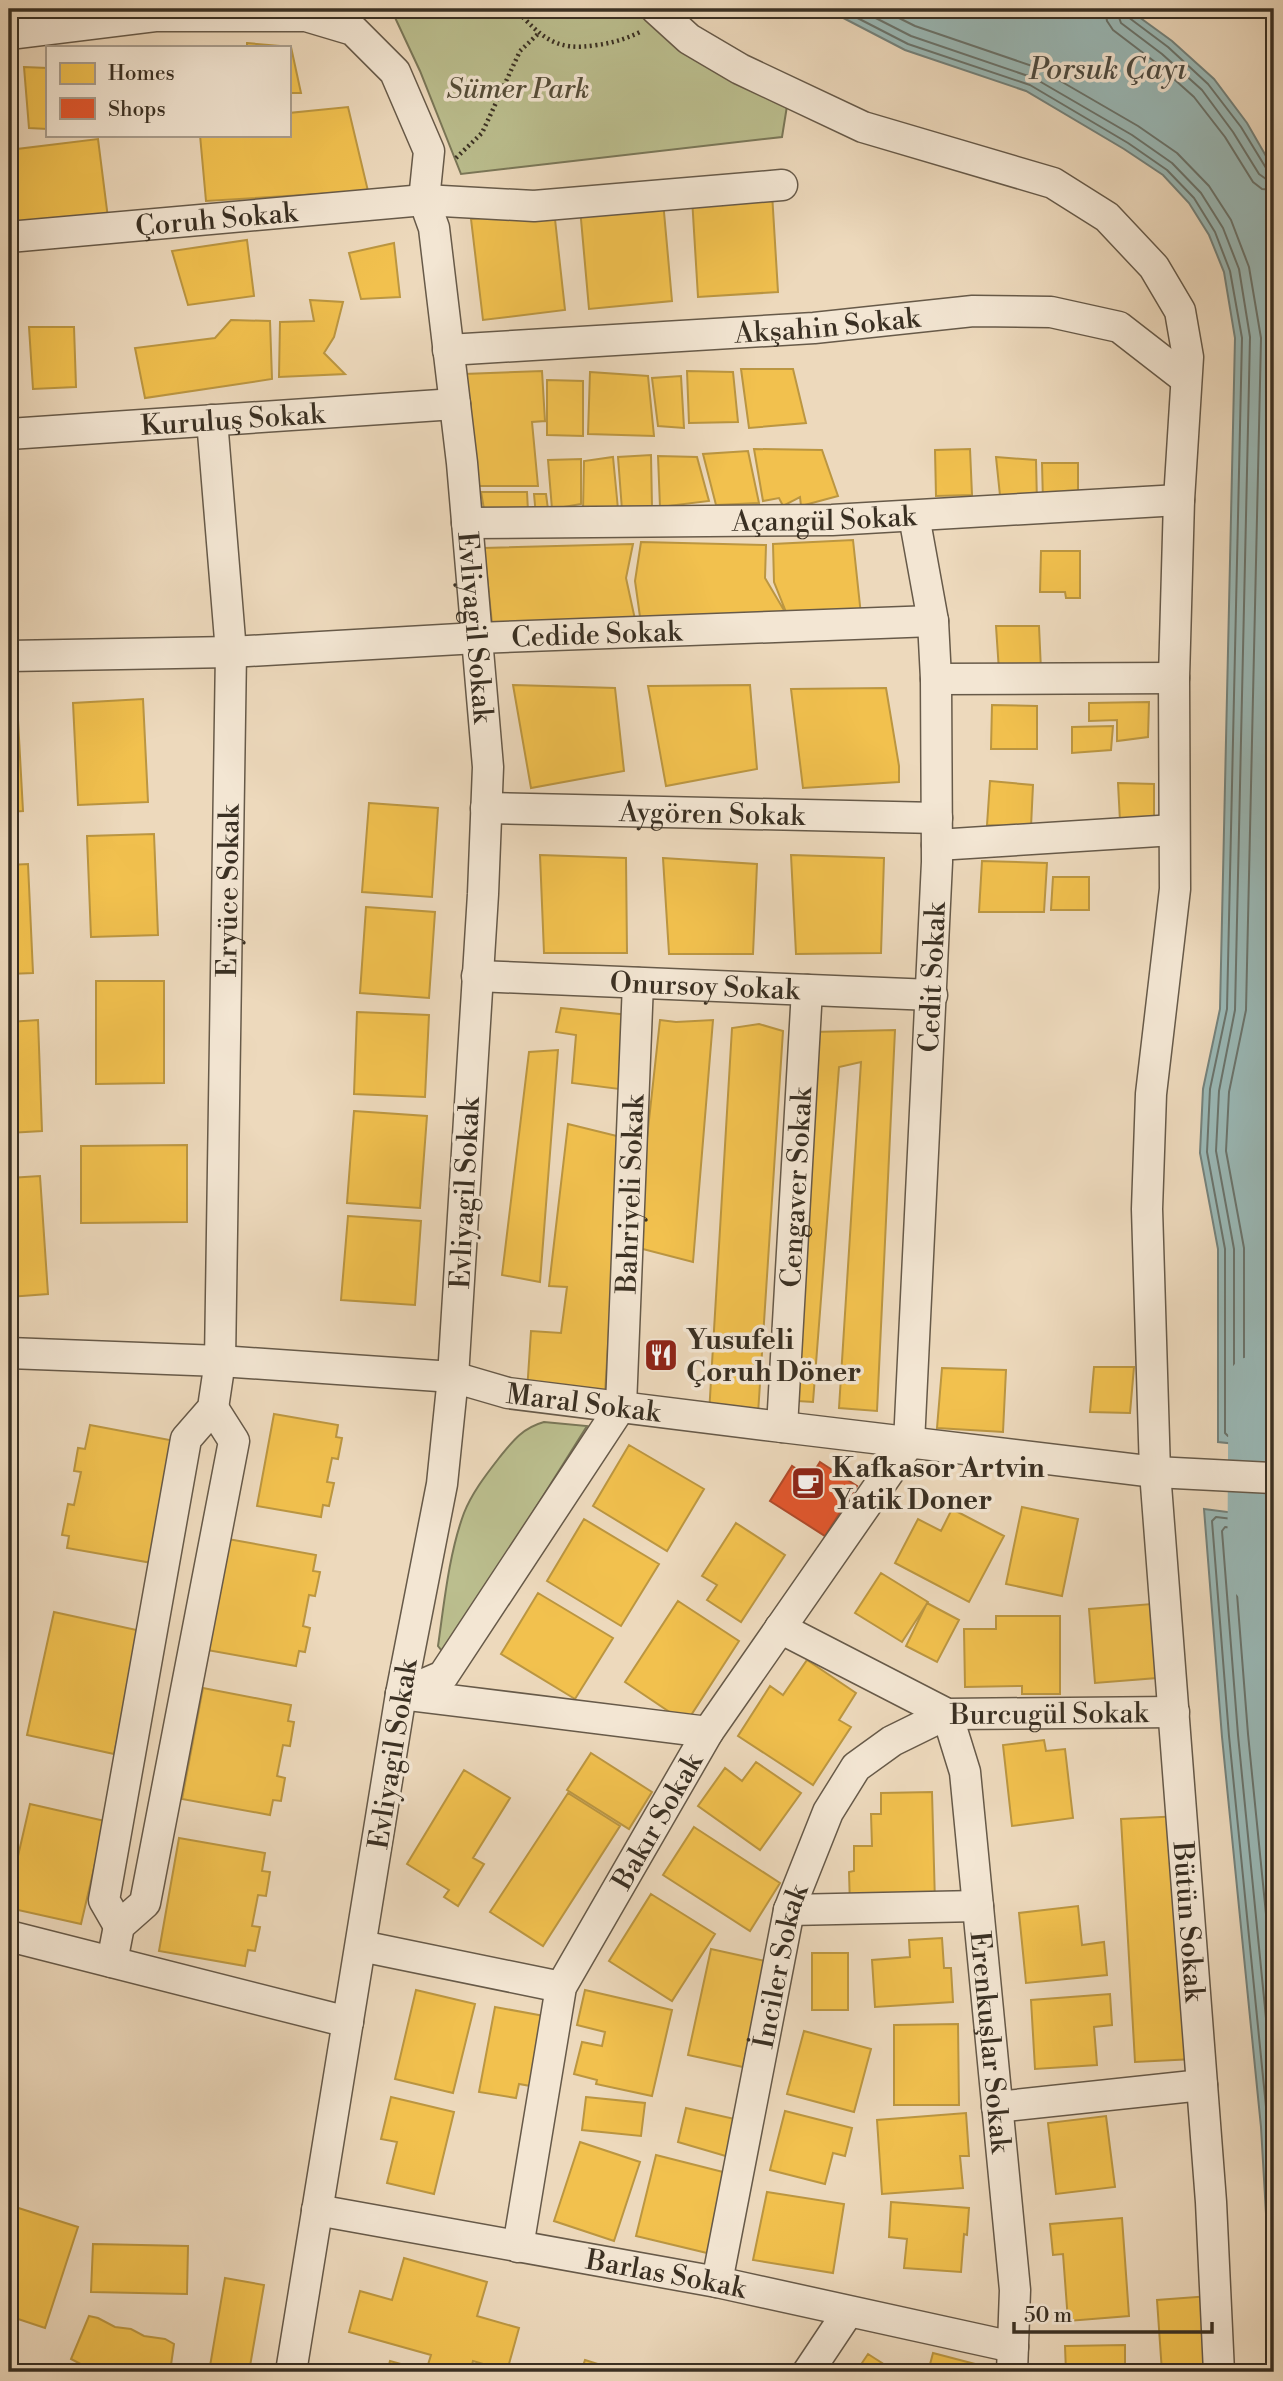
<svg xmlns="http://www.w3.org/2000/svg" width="1283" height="2381" font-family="'Libre Bodoni',serif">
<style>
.green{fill:#bbbe8e;stroke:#7a7758;stroke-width:2}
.water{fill:#9ab9b7;stroke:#74827c;stroke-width:2}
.homes{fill:#f2c14e;stroke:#bb9641;stroke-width:2}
.shops{fill:#e4572e;stroke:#b14b2b;stroke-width:2}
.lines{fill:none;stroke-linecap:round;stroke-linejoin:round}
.shore{stroke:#6a746d;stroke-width:2}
.river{stroke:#9ab9b7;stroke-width:47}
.minor-casing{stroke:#675a49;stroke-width:33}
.path{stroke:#3a3023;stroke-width:4.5;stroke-dasharray:2 3.5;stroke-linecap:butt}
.minor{stroke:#f3e6d3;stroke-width:30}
.labels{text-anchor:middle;stroke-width:7;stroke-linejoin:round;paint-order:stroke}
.park-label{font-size:28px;font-style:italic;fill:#544c38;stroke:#f3e6d3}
.street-label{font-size:28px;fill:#3a3023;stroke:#f3e6d3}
.poi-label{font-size:28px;font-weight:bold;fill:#3a3023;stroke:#f3e6d3;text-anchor:start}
.water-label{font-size:30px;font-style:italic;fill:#4d4b41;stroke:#f3e6d3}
</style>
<rect width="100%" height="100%" fill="#edd9bc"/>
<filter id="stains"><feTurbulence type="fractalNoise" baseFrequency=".00286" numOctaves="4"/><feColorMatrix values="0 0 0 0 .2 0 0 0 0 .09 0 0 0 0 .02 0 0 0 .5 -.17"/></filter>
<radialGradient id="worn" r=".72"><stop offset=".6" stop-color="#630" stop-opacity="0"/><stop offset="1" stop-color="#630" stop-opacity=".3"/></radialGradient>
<path class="green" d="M 391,9 L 636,9 L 719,70 L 787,106 L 782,137 L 461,174 L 420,71 Z
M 544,1422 L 587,1426 L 446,1651 L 442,1651 L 438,1646 C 444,1604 449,1553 464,1513 C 472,1493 485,1476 499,1458 C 512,1442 522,1428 544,1422 Z"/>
<path class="water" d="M 826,9 L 1128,9 L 1172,41 L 1214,79 L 1247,123 L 1274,170 L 1274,1448 L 1218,1442 L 1218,1249 L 1200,1153 L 1203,1089 L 1220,1009 L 1235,338 L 1224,272 L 1209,235 L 1189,203 L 1163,175 L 1124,149 L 1026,91 L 905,50 Z
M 1204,1509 L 1274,1518 L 1274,2352 L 1261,2127 L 1222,1737 Z"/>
<path class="homes" d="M 9,9 L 66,9 L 66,23 L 14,28 Z
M 247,43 L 291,47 L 301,93 L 289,93 L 289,47 L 247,47 Z
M 24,67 L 47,68 L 47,129 L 29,128 Z
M 348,107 L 368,191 L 206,201 L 200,135 L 289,135 L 289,113 Z
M 98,139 L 108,218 L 9,223 L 9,150 Z
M 772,193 L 778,292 L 698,297 L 692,198 Z
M 663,201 L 672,301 L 589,309 L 580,208 Z
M 554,210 L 565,310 L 483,320 L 471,219 Z
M 247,240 L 254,296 L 188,305 L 172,251 Z
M 394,243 L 400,297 L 361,299 L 349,253 Z
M 310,300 L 343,302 L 334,337 L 324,353 L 345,374 L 279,377 L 280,322 L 314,321 Z
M 231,320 L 270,321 L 272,379 L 145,398 L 135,348 L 215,338 Z
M 29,327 L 74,327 L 76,387 L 33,389 Z
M 741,369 L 793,369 L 806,423 L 749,428 Z
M 542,371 L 545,421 L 532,422 L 538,486 L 479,486 L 464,374 Z
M 687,371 L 733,372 L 738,422 L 689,423 Z
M 590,372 L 648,376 L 654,436 L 588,434 Z
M 681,376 L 684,428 L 658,426 L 652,378 Z
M 547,380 L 583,381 L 583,436 L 547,435 Z
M 754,449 L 822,450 L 838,496 L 801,506 L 800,497 L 783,506 L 779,498 L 763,501 Z
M 970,449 L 972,495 L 936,496 L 935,450 Z
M 748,451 L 759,503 L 716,505 L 703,454 Z
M 651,455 L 652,507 L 622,510 L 618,457 Z
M 658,456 L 697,457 L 709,501 L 660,507 Z
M 613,457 L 618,509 L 583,511 L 584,461 Z
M 996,457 L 1036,460 L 1037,503 L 1001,505 Z
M 581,459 L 581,504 L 552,509 L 548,460 Z
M 1042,463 L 1078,463 L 1078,499 L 1043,502 Z
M 481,492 L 527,492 L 528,511 L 485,515 Z
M 534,494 L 546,494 L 549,517 L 536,516 Z
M 853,540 L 861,615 L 788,617 L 774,582 L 773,544 Z
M 641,542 L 766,545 L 765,578 L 788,617 L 641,624 L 635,581 Z
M 633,544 L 626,578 L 636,624 L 492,623 L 484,548 Z
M 1041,551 L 1080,551 L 1080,598 L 1066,598 L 1065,592 L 1040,592 Z
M 996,626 L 1039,626 L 1041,670 L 999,671 Z
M 513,685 L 615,688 L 624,771 L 531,788 Z
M 750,685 L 757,769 L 666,786 L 648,686 Z
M 886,688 L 899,766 L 899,782 L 803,788 L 791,689 Z
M 143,699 L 148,802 L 78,805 L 73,703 Z
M 9,702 L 17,702 L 23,811 L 9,812 Z
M 1149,702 L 1148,737 L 1117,741 L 1117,720 L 1089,721 L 1089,703 Z
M 992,705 L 1037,706 L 1037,749 L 991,749 Z
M 1113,726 L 1111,750 L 1072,753 L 1072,727 Z
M 990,781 L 1033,785 L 1031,827 L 987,825 Z
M 1118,783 L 1154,784 L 1154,822 L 1120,821 Z
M 369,803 L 438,808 L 432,897 L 362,892 Z
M 154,834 L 158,935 L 91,937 L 87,836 Z
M 540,855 L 626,858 L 627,953 L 544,953 Z
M 791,855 L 884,858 L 881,953 L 796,954 Z
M 663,858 L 757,864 L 753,954 L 669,954 Z
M 982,861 L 1047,863 L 1044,912 L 979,912 Z
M 28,864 L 33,973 L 9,974 L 9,865 Z
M 1053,877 L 1089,877 L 1089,910 L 1051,910 Z
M 366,907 L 435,912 L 429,998 L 360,993 Z
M 96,981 L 164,981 L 164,1083 L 96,1084 Z
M 561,1008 L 629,1015 L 619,1089 L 572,1083 L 576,1035 L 556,1032 Z
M 357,1012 L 429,1015 L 425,1097 L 354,1094 Z
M 38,1020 L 42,1131 L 9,1133 L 9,1022 Z
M 660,1020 L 676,1022 L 713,1020 L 693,1262 L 635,1247 Z
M 759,1024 L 783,1031 L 758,1414 L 709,1414 L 732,1028 Z
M 895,1030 L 877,1411 L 839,1408 L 861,1062 L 839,1067 L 813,1402 L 781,1400 L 813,1032 Z
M 558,1050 L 540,1282 L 502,1275 L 529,1052 Z
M 354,1111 L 427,1116 L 420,1208 L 347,1203 Z
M 568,1124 L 621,1137 L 605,1393 L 527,1392 L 531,1331 L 561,1333 L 567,1287 L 549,1286 Z
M 187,1145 L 187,1222 L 81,1223 L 81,1146 Z
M 40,1176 L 48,1294 L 9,1297 L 9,1178 Z
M 348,1216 L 421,1221 L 415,1305 L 341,1300 Z
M 1094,1367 L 1134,1367 L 1130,1413 L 1090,1412 Z
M 942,1368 L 1006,1370 L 1003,1432 L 937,1428 Z
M 274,1414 L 338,1425 L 336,1437 L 342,1438 L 338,1459 L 332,1458 L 327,1482 L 334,1483 L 329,1506 L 323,1505 L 321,1517 L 257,1506 Z
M 90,1425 L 175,1441 L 152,1563 L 67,1548 L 69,1536 L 62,1535 L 68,1504 L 74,1505 L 81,1472 L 74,1471 L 78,1448 L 85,1449 Z
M 629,1445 L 704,1489 L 667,1551 L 593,1506 Z
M 1022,1507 L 1078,1519 L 1062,1596 L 1006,1584 Z
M 952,1509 L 1004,1536 L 969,1602 L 895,1563 L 918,1519 L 941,1531 Z
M 584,1519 L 659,1564 L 621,1626 L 547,1581 Z
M 736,1523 L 785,1555 L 741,1622 L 707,1600 L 717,1585 L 702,1576 Z
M 228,1539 L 316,1555 L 313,1571 L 320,1572 L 315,1596 L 309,1595 L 303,1626 L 310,1628 L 305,1652 L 299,1651 L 296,1666 L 207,1650 Z
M 881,1573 L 928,1602 L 902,1642 L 855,1613 Z
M 538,1593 L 613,1638 L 575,1699 L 501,1654 Z
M 678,1601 L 739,1641 L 686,1723 L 625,1682 Z
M 927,1603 L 959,1620 L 937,1662 L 906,1646 Z
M 1152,1604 L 1157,1678 L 1095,1683 L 1089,1609 Z
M 54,1612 L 141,1631 L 114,1754 L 27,1735 Z
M 996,1616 L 1060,1616 L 1060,1694 L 1022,1694 L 1022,1686 L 965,1687 L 964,1629 L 996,1629 Z
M 807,1660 L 856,1693 L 839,1720 L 851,1727 L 813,1785 L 738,1736 L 770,1686 L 783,1695 Z
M 203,1688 L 291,1705 L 288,1721 L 294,1722 L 290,1746 L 283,1745 L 277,1776 L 285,1778 L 281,1801 L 273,1800 L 270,1815 L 182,1799 Z
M 1044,1740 L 1046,1751 L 1065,1749 L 1073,1818 L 1012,1826 L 1003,1745 Z
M 591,1753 L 652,1792 L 629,1829 L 567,1790 Z
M 756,1762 L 801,1793 L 760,1850 L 698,1806 L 725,1768 L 742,1781 Z
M 464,1770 L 510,1798 L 473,1858 L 484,1864 L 458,1906 L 444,1897 L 449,1890 L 407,1864 Z
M 932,1792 L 935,1903 L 850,1906 L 849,1872 L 854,1871 L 854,1846 L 872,1846 L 871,1814 L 881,1814 L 881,1793 Z
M 568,1793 L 620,1826 L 543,1946 L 490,1912 Z
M 30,1804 L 105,1821 L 81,1924 L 9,1908 L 9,1895 Z
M 1181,1816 L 1194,2059 L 1135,2062 L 1121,1819 Z
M 694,1827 L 780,1883 L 750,1931 L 663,1875 Z
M 179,1838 L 265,1853 L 262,1871 L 270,1872 L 266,1896 L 258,1895 L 252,1926 L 260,1927 L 255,1951 L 248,1950 L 245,1966 L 159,1951 Z
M 651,1894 L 715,1934 L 672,2001 L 609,1961 Z
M 1078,1906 L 1082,1945 L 1104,1942 L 1107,1975 L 1026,1983 L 1019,1913 Z
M 942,1938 L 944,1968 L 951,1968 L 953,2002 L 875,2007 L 872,1960 L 910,1957 L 909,1940 Z
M 711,1949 L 765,1961 L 743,2067 L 688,2055 Z
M 812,1953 L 848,1953 L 848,2010 L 812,2010 Z
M 416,1990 L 475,2004 L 453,2093 L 395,2079 Z
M 585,1990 L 672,2010 L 652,2096 L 596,2084 L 597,2080 L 574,2074 L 582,2042 L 602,2046 L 605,2032 L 577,2025 Z
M 1110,1994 L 1112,2025 L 1094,2027 L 1097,2065 L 1035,2069 L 1031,2000 Z
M 495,2007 L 550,2017 L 536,2087 L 519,2084 L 516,2098 L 479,2092 Z
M 958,2024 L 959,2105 L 894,2105 L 894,2025 Z
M 804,2031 L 871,2049 L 854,2112 L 787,2094 Z
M 391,2097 L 454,2112 L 434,2194 L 387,2183 L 397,2142 L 381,2139 Z
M 586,2097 L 645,2103 L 641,2136 L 582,2130 Z
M 686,2108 L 739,2120 L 729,2157 L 678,2142 Z
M 785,2111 L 852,2128 L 845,2156 L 833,2153 L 825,2184 L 770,2170 Z
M 966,2113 L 969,2156 L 960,2156 L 963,2188 L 882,2194 L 877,2120 Z
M 1106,2116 L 1115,2187 L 1056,2194 L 1048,2123 Z
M 580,2142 L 640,2162 L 614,2241 L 554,2221 Z
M 656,2155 L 727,2173 L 707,2253 L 636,2236 Z
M 767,2192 L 844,2204 L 833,2273 L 753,2260 Z
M 891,2202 L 969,2208 L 967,2235 L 964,2234 L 961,2272 L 904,2268 L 907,2239 L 889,2237 Z
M 9,2205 L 78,2227 L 45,2328 L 9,2316 Z
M 1122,2218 L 1129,2316 L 1068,2321 L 1063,2254 L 1053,2255 L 1050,2224 Z
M 93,2244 L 188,2246 L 187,2294 L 91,2292 Z
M 404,2258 L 487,2282 L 477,2316 L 519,2328 L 507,2371 L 473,2361 L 470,2372 L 387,2372 L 390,2361 L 426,2371 L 431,2355 L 349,2332 L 360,2291 L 392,2300 Z
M 225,2278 L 264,2285 L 249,2372 L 209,2372 Z
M 1210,2296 L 1215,2372 L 1162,2372 L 1157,2300 Z
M 89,2316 L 98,2318 L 115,2327 L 131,2329 L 144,2336 L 165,2339 L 174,2344 L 170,2372 L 105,2372 L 90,2369 L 71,2359 Z
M 1125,2345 L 1125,2372 L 1066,2372 L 1065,2346 Z
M 933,2353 L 1002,2371 L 928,2372 Z
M 868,2354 L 896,2372 L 856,2372 Z
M 585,2360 L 623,2372 L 581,2372 Z"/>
<path class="shops" d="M 820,1462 L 857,1486 L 825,1536 L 770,1501 L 792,1466 L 810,1478 Z"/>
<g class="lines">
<path class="shore" d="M 840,9 L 908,44 L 1030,85 L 1128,143 L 1167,170 L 1194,198 L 1215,232 L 1230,271 L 1242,338 L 1227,1009 L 1210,1089 L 1207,1152 L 1225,1249 L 1225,1433 L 1228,1436 L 1274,1441
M 858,9 L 911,36 L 1034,78 L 1132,135 L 1172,163 L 1201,193 L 1223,228 L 1239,269 L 1250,337 L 1235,1010 L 1219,1091 L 1216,1151 L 1234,1249 L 1234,1425 L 1237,1428 L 1274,1432
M 881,9 L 915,26 L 1038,68 L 1138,126 L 1177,153 L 1209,186 L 1231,220 L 1249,267 L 1261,338 L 1246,1010 L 1229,1092 L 1226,1151 L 1244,1248 L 1244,1415 L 1247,1418 L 1274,1421
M 1105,9 L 1107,21 L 1113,30 L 1155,62 L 1194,97 L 1225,137 L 1253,182 L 1262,189 L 1274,190
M 1116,9 L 1121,23 L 1162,54 L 1202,90 L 1233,132 L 1259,174 L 1266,179 L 1274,180
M 1125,9 L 1128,17 L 1168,47 L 1208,84 L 1241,127 L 1266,168 L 1274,171
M 1274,1524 L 1216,1517 L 1212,1521 L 1229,1736 L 1268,2127 L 1274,2230
M 1274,1533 L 1225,1527 L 1222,1531 L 1238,1735 L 1274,2099
M 1274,1544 L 1237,1539 L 1233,1543 L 1248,1734 L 1274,1994"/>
<path class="river" d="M 1252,1380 L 1251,1535 L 1254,1579"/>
<g class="minor-casing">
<g id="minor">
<path id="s1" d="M 656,9 L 689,39 L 740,69 L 863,127 L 1053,183 L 1107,217 L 1154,267 L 1180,311 L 1188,357 L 1179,500 L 1174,678 L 1175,889 L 1151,1094 L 1147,1209 L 1155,1472 L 1211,2202 L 1219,2372"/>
<path id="s2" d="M 9,34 L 155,16 L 306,16 L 353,30 L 395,72 L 429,151 L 424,200 L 434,228 L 462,463 L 488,767 L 483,894 L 453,1377 L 442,1484 L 401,1694 L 291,2372"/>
<path id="s3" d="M 9,237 L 424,200 L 534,206 L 782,185"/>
<path id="s4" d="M 448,350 L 814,328 L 973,311 L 1051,312 L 1119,327 L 1186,379"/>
<path id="s5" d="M 9,434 L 455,404"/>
<path id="s6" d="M 467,523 L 832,520 L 1179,500"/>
<path id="s7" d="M 9,656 L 231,652 L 477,638 L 933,621"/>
<path d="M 936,679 L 1174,678"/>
<path id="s8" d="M 486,808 L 937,818"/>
<path d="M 937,845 L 1174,830"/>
<path id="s9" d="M 477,976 L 932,995"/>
<path id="s10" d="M 9,1353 L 220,1361 L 453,1377 L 508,1393 L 782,1427 L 1155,1472 L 1274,1478"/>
<path id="s11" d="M 621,1406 L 638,983"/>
<path id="s12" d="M 782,1427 L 807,990"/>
<path id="s13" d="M 780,1628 L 947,1714 L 1174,1712"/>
<path d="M 401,1694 L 443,1676 L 621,1406"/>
<path d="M 401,1694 L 708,1732"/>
<path id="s14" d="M 947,1714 L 965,1772 L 1015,2290 L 1012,2372"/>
<path d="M 789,1910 L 978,1906"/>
<path id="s15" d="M 119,1926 L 104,1900 L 186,1439 L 213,1408 L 220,1361 L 231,652 L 212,420"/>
<path d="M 9,1936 L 348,2022"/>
<path d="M 361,1946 L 561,1987"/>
<path d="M 112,1962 L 119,1926 L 145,1903 L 234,1441 L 213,1408"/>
<path d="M 997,2107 L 1202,2085"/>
<path id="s16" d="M 317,2210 L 717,2282 L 1013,2347"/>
<path id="s17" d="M 518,2247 L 561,1987 L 708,1732 L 909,1443 L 937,862 L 936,679 L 933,621 L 914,516"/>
<path id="s18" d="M 717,2282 L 789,1910 L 828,1812 L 856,1767 L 892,1741 L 947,1714"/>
<path d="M 808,2372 L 848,2312"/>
</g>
</g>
<path class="path" d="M 515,9 C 542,37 555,52 597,45 C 612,43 626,39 640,32
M 1262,9 L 1274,24
M 456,158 L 482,133 L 520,51 L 539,33"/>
<use href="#minor" class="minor"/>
</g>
<defs>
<g id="restaurant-square" transform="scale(1.75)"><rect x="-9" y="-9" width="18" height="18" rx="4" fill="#8f2418" stroke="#f3e6d3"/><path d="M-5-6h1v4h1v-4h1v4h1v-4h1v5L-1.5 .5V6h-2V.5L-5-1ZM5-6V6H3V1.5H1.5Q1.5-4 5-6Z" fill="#fff"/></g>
<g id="cafe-square" transform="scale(1.75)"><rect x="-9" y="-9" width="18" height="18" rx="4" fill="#8f2418" stroke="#f3e6d3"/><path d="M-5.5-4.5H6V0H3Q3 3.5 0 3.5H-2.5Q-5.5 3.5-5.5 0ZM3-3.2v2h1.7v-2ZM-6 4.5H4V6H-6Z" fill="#fff"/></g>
</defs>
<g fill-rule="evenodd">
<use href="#restaurant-square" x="661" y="1355"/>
<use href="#cafe-square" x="808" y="1483"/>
</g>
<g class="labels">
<g class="park-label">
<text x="518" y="98">Sümer Park</text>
</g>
<g class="street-label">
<text dy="10" stroke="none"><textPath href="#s3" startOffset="208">Çoruh Sokak</textPath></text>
<text dy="10" stroke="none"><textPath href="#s4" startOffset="380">Akşahin Sokak</textPath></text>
<text dy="10" stroke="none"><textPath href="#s5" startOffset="224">Kuruluş Sokak</textPath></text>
<text dy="10" stroke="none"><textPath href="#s6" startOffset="357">Açangül Sokak</textPath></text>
<text dy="10" stroke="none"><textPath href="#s2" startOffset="973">Evliyagil Sokak</textPath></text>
<text dy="10" stroke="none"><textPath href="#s7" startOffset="588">Cedide Sokak</textPath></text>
<text dy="10" stroke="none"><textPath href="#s8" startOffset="226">Aygören Sokak</textPath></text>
<text dy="10" stroke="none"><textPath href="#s15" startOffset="1057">Eryüce Sokak</textPath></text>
<text dy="10" stroke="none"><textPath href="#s17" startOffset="1376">Cedit Sokak</textPath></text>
<text dy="10" stroke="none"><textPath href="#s9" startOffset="228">Onursoy Sokak</textPath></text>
<text dy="10" stroke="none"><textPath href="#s12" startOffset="240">Cengaver Sokak</textPath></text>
<text transform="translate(464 1193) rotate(-87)" y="10">Evliyagil Sokak</text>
<text dy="10" stroke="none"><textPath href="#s11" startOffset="212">Bahriyeli Sokak</textPath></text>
<text dy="10" stroke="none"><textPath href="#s10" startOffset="578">Maral Sokak</textPath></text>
<text dy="10" stroke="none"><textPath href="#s13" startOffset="290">Burcugül Sokak</textPath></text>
<text transform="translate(392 1754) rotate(-81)" y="10">Evliyagil Sokak</text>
<text dy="10" stroke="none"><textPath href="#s17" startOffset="455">Bakır Sokak</textPath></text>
<text dy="10" stroke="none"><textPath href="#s1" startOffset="2236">Bütün Sokak</textPath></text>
<text dy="10" stroke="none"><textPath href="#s18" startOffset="322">İnciler Sokak</textPath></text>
<text dy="10" stroke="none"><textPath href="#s14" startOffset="332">Erenkuşlar Sokak</textPath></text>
<text dy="10" stroke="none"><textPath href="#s16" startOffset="355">Barlas Sokak</textPath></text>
</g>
<g class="poi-label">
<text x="686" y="1349">Yusufeli<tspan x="686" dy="32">Çoruh Döner</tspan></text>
<text x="832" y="1477">Kafkasor Artvin<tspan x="832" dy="32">Yatik Doner</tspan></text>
</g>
<g class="water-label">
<text x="1108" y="79">Porsuk Çayı</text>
</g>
</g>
<rect width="1283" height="2381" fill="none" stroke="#edd9bc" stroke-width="35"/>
<rect x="10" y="10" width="1262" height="2360" fill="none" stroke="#3a3023" stroke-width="3.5"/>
<rect x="18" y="18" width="1248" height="2346" fill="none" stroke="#3a3023" stroke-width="2"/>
<rect x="46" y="46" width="245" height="91" fill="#f3e6d3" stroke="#a99d8d" stroke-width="2"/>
<rect x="60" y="63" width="35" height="21" fill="#f2c14e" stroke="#a99d8d" stroke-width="2"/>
<text x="108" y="80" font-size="21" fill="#3a3023">Homes</text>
<rect x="60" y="98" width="35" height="21" fill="#e4572e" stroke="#a99d8d" stroke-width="2"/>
<text x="108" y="116" font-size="21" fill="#3a3023">Shops</text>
<path d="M1014 2322v10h198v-10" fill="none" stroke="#3a3023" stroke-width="3.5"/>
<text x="1024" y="2322" font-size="21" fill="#3a3023" stroke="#f3e6d3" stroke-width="5" paint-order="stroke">50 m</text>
<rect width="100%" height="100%" filter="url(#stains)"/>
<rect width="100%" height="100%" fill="url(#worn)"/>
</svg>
